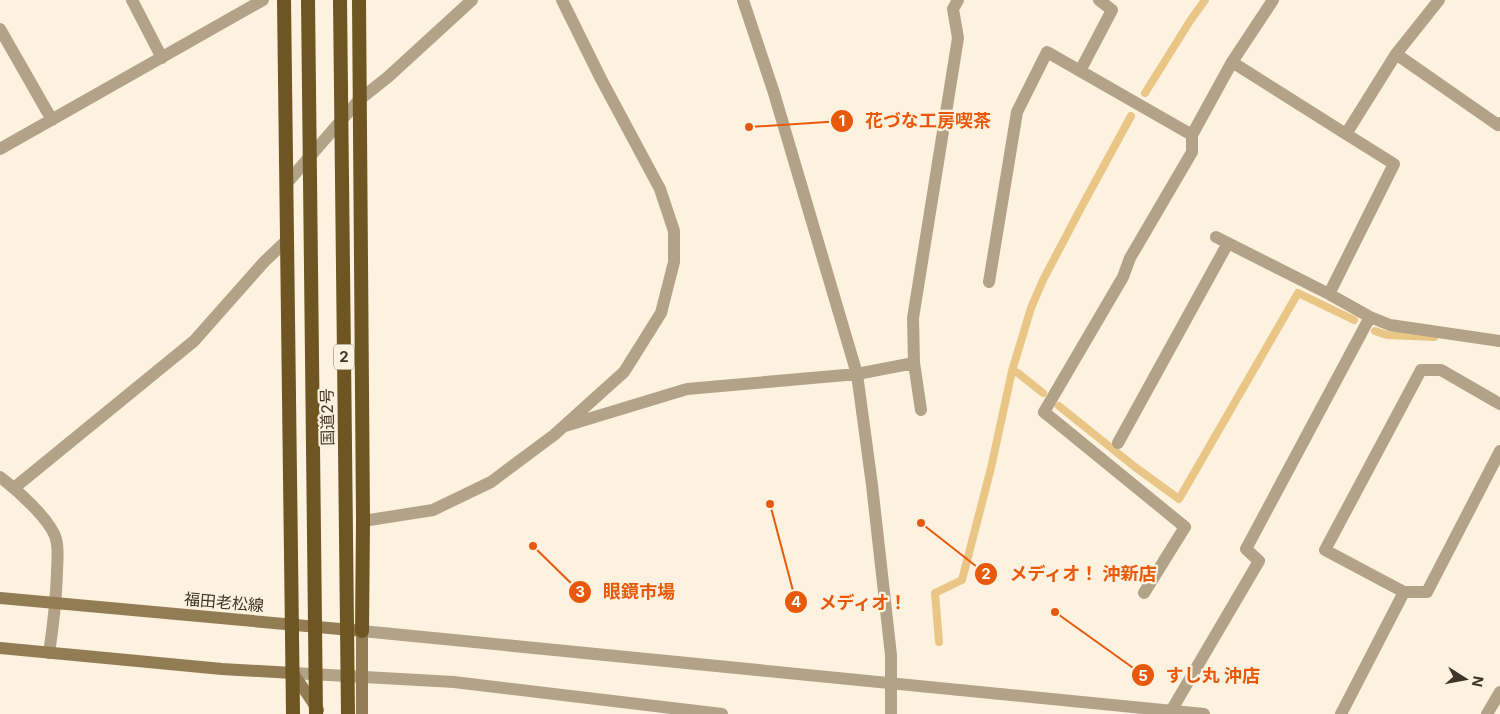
<svg xmlns="http://www.w3.org/2000/svg" width="1500" height="714" font-family="Inter,'Noto Sans JP',sans-serif">
<style>
.lines{fill:none;stroke-linecap:round;stroke-linejoin:round}
.stream{stroke:#e9c685;stroke-width:8}
.minor{stroke:#b2a388;stroke-width:12}
.tertiary{stroke:#b2a388;stroke-width:12}
.secondary{stroke:#927c54;stroke-width:12}
.trunk{stroke:#6e5522;stroke-width:14}
.labels{text-anchor:middle;stroke-width:4.5;stroke-linejoin:round;paint-order:stroke}
.shield{fill:#fdf2df;stroke:#776e60;stroke-width:1}
.shield-label{font-size:15px;font-weight:bold;fill:#3d3629}
.street-label{font-size:16px;fill:#3d3629;stroke:#fdf2df}
.leader{fill:none;stroke:#e8590c;stroke-width:2}
.callout-dot{fill:#e8590c;stroke:#fdf2df;stroke-width:2}
.mark-label{font-size:15px;text-anchor:middle;font-weight:bold;fill:#fff}
.callout-label{font-size:18px;text-anchor:middle;font-weight:bold;fill:#e8590c;stroke:#fdf2df;stroke-width:4.5;stroke-linejoin:round;paint-order:stroke}
</style>
<rect width="100%" height="100%" fill="#fdf2df"/>
<g class="lines">
<path class="stream" d="M 1145,93 L 1190,21 L 1205,0
M 1375,331 L 1387,335 L 1434,337
M 1012,371 L 1018,373 L 1043,393
M 1059,406 L 1135,467 L 1179,499 L 1298,293 L 1354,320
M 939,642 L 935,593 L 962,580 L 991,468 L 1012,371 L 1031,308 L 1043,280 L 1082,206 L 1131,116"/>
<path class="minor" d="M 132,0 L 162,58
M 743,0 L 774,93 L 857,374 L 872,485 L 891,655 L 891,714
M 0,29 L 52,120
M 1396,54 L 1439,0
M 1232,62 L 1346,134
M 1080,71 L 1112,10 L 1099,0
M 1500,123 L 1498,125 L 1396,54 L 1346,134 L 1394,164 L 1329,294 L 1370,317 L 1390,325 L 1500,341
M 0,149 L 263,0
M 286,184 L 359,100 L 388,77 L 472,0
M 1216,237 L 1329,294
M 989,282 L 1017,112 L 1047,52 L 1192,135
M 914,363 L 921,410
M 1500,404 L 1441,370 L 1421,370 L 1325,550 L 1404,592 L 1427,592 L 1500,451
M 565,426 L 687,389 L 857,374 L 914,363 L 913,318 L 958,38 L 953,9 L 958,0
M 1118,443 L 1228,243
M 14,488 L 194,341 L 264,262 L 286,241
M 363,521 L 433,510 L 491,482 L 554,435 L 624,372 L 661,313 L 674,262 L 674,231 L 660,189 L 601,79 L 562,0
M 1144,593 L 1185,527 L 1044,412 L 1123,277 L 1130,258 L 1192,152 L 1192,135 L 1232,62 L 1273,0
M 1171,711 L 1259,561 L 1246,549 L 1370,317
M 1341,714 L 1404,592
M 1487,714 L 1500,692"/>
<path class="tertiary" d="M 0,477 C 16,489 51,520 56,539 C 59,550 57,562 57,573 C 56,600 53,627 49,653
M 362,631 L 1204,714
M 293,673 L 454,682 L 722,714"/>
<path class="secondary" d="M 0,598 L 362,631 L 362,714
M 0,648 L 222,669 L 293,673 L 318,710"/>
<path class="trunk" d="M 284,0 L 293,714
M 308,0 L 316,714
M 340,0 L 348,714
M 359,0 L 363,521 L 362,631"/>
</g>
<g class="labels">
<rect class="shield" x="334" y="344.5" width="20" height="25" rx="4"/>
<g class="shield-label">
<text x="344" y="362">2</text>
</g>
<g class="street-label">
<text transform="translate(327 417) rotate(-91)" y="6">国道2号</text>
<text transform="translate(224 602) rotate(5)" y="6">福田老松線</text>
</g>
</g>
<path class="leader" d="M749 127L842 121M921 523L986 574M533 546L580 592M770 504L796 602M1055 612L1143 675"/>
<g class="callout-dot">
<circle cx="749" cy="127" r="5"/>
<circle cx="921" cy="523" r="5"/>
<circle cx="533" cy="546" r="5"/>
<circle cx="770" cy="504" r="5"/>
<circle cx="1055" cy="612" r="5"/>
<circle cx="842" cy="121" r="12"/>
<circle cx="986" cy="574" r="12"/>
<circle cx="580" cy="592" r="12"/>
<circle cx="796" cy="602" r="12"/>
<circle cx="1143" cy="675" r="12"/>
</g>
<g class="mark-label">
<text x="842" y="126">1</text>
<text x="986" y="579">2</text>
<text x="580" y="597">3</text>
<text x="796" y="607">4</text>
<text x="1143" y="681">5</text>
</g>
<g class="callout-label">
<text x="928" y="127">花づな工房喫茶</text>
<text x="1083" y="580">メディオ！ 沖新店</text>
<text x="639" y="598">眼鏡市場</text>
<text x="863" y="609">メディオ！</text>
<text x="1213" y="682">すし丸 沖店</text>
</g>
<g transform="translate(1465 679) rotate(101)" stroke="#fdf2df" stroke-width="4" paint-order="stroke">
<path d="M0-4L9 19L0 12L-9 19Z" fill="#3d3629"/>
<text y="-8" font-size="14" font-weight="bold" text-anchor="middle" fill="#3d3629">N</text>
</g>
</svg>
